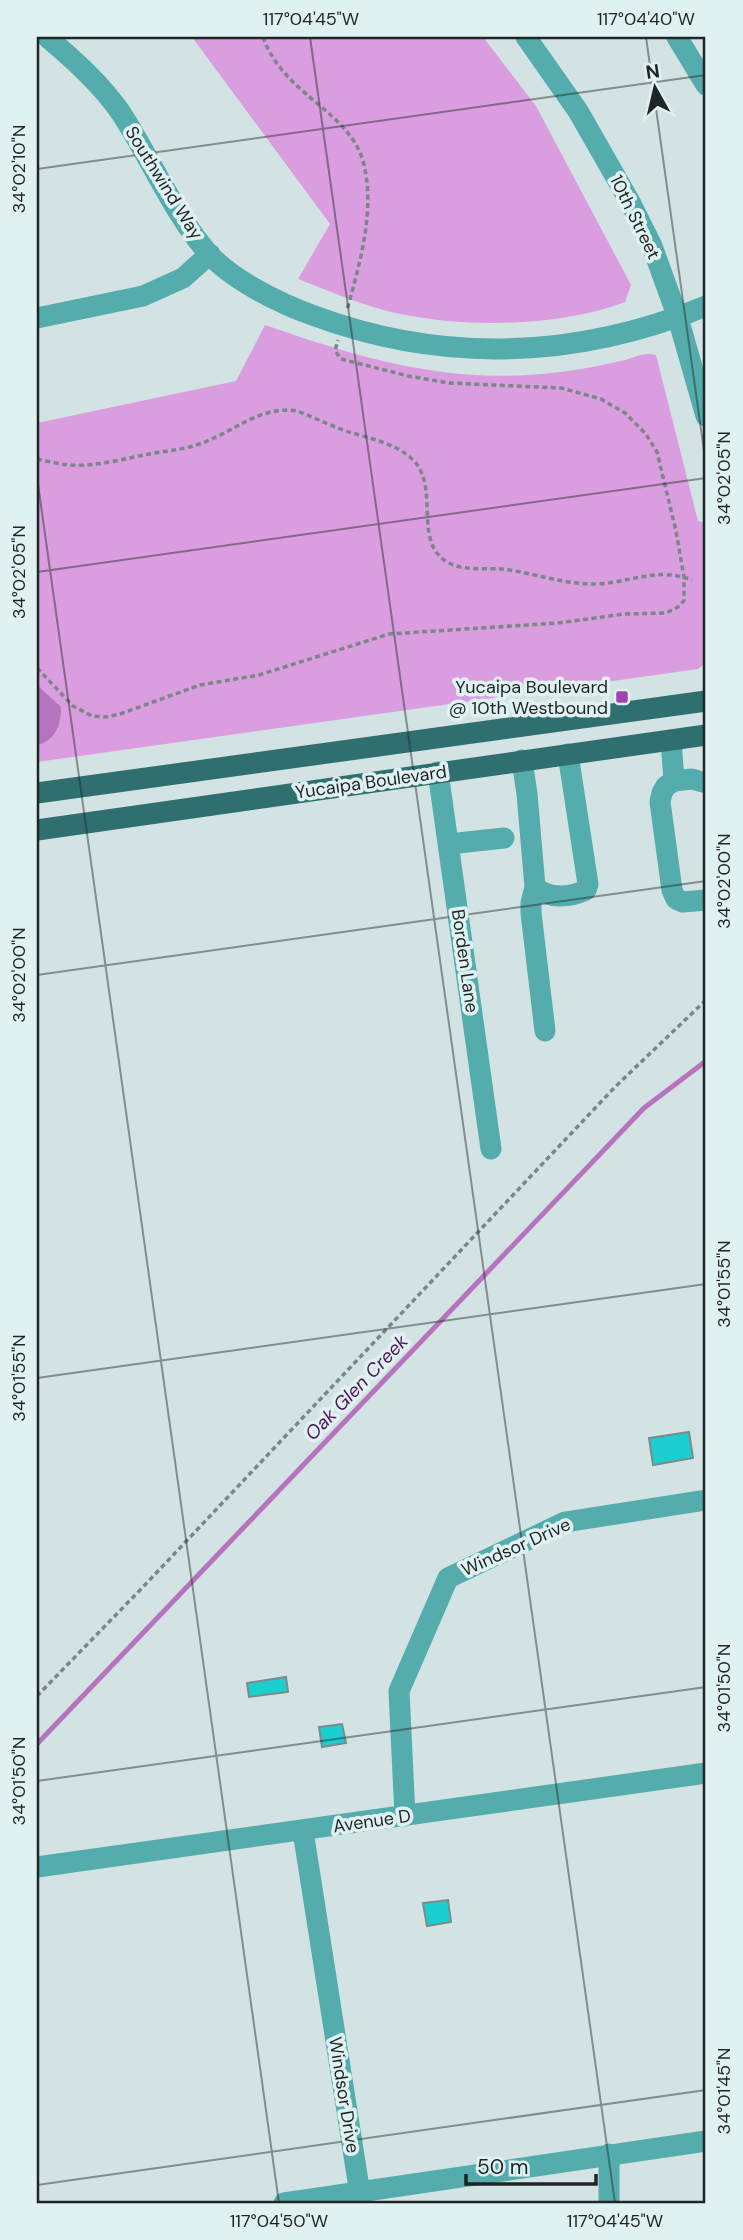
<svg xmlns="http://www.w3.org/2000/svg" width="743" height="2240" font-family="'DM Sans',sans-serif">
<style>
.green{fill:#d99de0}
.water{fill:#b674be}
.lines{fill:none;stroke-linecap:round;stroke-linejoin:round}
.stream{stroke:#b674be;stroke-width:5}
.building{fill:#1bced0;stroke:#7c8b8a;stroke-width:2}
.path{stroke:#7b8686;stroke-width:3.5;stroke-dasharray:5 3.5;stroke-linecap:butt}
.minor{stroke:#54acad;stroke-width:21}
.major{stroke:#306f70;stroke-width:21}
.ticks{fill:none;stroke:#1f2525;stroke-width:2;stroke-opacity:0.45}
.poi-dot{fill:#a144ad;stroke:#e0f1f1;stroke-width:2.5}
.labels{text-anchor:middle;stroke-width:7;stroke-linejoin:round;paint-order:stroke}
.street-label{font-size:18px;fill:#1f2525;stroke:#e0f1f1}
.poi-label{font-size:18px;fill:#1f2525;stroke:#e0f1f1;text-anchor:end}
.water-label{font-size:19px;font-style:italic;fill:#501458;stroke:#e0f1f1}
.neatline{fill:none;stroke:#1f2525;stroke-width:2.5}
.ticks-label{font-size:18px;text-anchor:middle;fill:#1f2525}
</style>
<rect width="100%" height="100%" fill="#d3e3e3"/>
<path class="green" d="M 192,37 L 483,37 L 536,106 L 631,285 L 625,302 C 555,329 444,329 373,307 C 347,299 322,288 298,279 L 330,224 Z
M 265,325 C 357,357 442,383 541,374 C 567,372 595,367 620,361 C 632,359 644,351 656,355 L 698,521 L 706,523 L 706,663 L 698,669 L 37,762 L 37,423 L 236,381 Z"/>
<path class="water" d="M 37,685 L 61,707 C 61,725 56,740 37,745 Z"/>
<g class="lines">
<path class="stream" d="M 37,1744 L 644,1108 L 706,1061"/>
</g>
<path class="building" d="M 689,1432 L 693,1458 L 653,1465 L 649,1438 Z
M 286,1677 L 288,1692 L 249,1697 L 247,1683 Z
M 342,1724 L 346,1743 L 322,1747 L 319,1727 Z
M 448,1900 L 451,1922 L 427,1926 L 423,1903 Z"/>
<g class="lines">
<path class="path" d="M 263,37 C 275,70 299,88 325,110 C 341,124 357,140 363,161 C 376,208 360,263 347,310
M 37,459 C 47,461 58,464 69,465 C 95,467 123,459 149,454 C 165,451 181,450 196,445 C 231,435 258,405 297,411 C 313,417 329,425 346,431 C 368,438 397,443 414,461 C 440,488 412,544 449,563 C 464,571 485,568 502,569 C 536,573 573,588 608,583 C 638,579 661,568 692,580
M 37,668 L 73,706 L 92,716 L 105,717 L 120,714 L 200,685 L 259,675 L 389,634 L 558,623 L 624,614 L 666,613 L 680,606 L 684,600 L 684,577 L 676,531 L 657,452 L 646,434 L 625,413 L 601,399 L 561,388 L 449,383 L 408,376 L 341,359 L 335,351 L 338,340
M 37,1696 L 143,1587 L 615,1087 L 706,1000"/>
<path class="minor" d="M 47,37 C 74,60 101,84 121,113 C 151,159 172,211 208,253 C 232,280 279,303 312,315 C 443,364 577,359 706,306
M 526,37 L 578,111 L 630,202 L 652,246 L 678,318 L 706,416
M 677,37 L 706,85
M 37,318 L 143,296 L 183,278 L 210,254
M 671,740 L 674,781
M 522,760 L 527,794 L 535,887 L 531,903 L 531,913 L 545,1031
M 438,772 L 491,1149
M 706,783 L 692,779 L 674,781 L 666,786 L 662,793 L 660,802 L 672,890 L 676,899 L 683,902 L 706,900
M 449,844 L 504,838
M 535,887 C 549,899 569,898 586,890 L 588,884 L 568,754
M 405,1816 L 399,1691 L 448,1578 L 565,1522 L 706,1500
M 303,1831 L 360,2194
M 37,1867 L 706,1773
M 609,2154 L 609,2203
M 284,2203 L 706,2141"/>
<path class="major" d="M 37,793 L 706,701
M 37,830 L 706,735"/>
</g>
<path class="ticks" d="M 310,37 L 615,2203M 646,37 L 706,465M 37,169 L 706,75M 37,477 L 279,2203M 37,572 L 706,478M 37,975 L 706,881M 37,1378 L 706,1284M 37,1781 L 706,1687M 37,2185 L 706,2090"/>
<rect class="poi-dot" x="615" y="690" width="14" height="14" rx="3.5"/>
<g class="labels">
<g class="street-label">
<text transform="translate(164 183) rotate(58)" y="6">Southwind Way</text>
<text transform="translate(635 217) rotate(64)" y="6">10th Street</text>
<text transform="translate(371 782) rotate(-8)" y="6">Yucaipa Boulevard</text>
<text transform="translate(465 961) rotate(82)" y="6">Borden Lane</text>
<text transform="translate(516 1547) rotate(-24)" y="6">Windsor Drive</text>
<text transform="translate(372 1821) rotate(-8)" y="6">Avenue D</text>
<text transform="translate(344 2095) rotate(81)" y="6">Windsor Drive</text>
</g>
<g class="poi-label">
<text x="608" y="693">Yucaipa Boulevard<tspan x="608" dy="21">@ 10th Westbound</tspan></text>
</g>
<g class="water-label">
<text transform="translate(356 1387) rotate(-46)" y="7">Oak Glen Creek</text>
</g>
</g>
<rect width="743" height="2240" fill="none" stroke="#e0f1f1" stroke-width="77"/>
<g transform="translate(655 88) rotate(352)" stroke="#e0f1f1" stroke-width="5" paint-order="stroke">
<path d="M0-5L12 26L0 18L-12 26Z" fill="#1f2525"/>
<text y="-10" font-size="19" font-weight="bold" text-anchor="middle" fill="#1f2525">N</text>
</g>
<path d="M466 2174v10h130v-10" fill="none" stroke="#1f2525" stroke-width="3.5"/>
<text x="477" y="2174" font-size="21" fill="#1f2525" stroke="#e0f1f1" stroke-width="5" paint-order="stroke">50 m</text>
<rect x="38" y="38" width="666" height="2164" class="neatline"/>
<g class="ticks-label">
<text x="311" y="25">117°04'45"W</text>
<text x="646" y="25">117°04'40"W</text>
<text transform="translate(19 169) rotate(-90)" y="6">34°02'10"N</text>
<text transform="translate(724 478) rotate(-90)" y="6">34°02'05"N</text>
<text transform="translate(19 572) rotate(-90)" y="6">34°02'05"N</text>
<text transform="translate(724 881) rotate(-90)" y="6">34°02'00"N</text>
<text transform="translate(19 975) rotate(-90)" y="6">34°02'00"N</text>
<text transform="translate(724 1284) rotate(-90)" y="6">34°01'55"N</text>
<text transform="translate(19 1378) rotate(-90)" y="6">34°01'55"N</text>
<text transform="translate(724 1688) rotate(-90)" y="6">34°01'50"N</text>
<text transform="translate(19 1781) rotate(-90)" y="6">34°01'50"N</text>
<text transform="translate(724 2091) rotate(-90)" y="6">34°01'45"N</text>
<text x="279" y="2227">117°04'50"W</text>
<text x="615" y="2227">117°04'45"W</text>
</g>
</svg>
